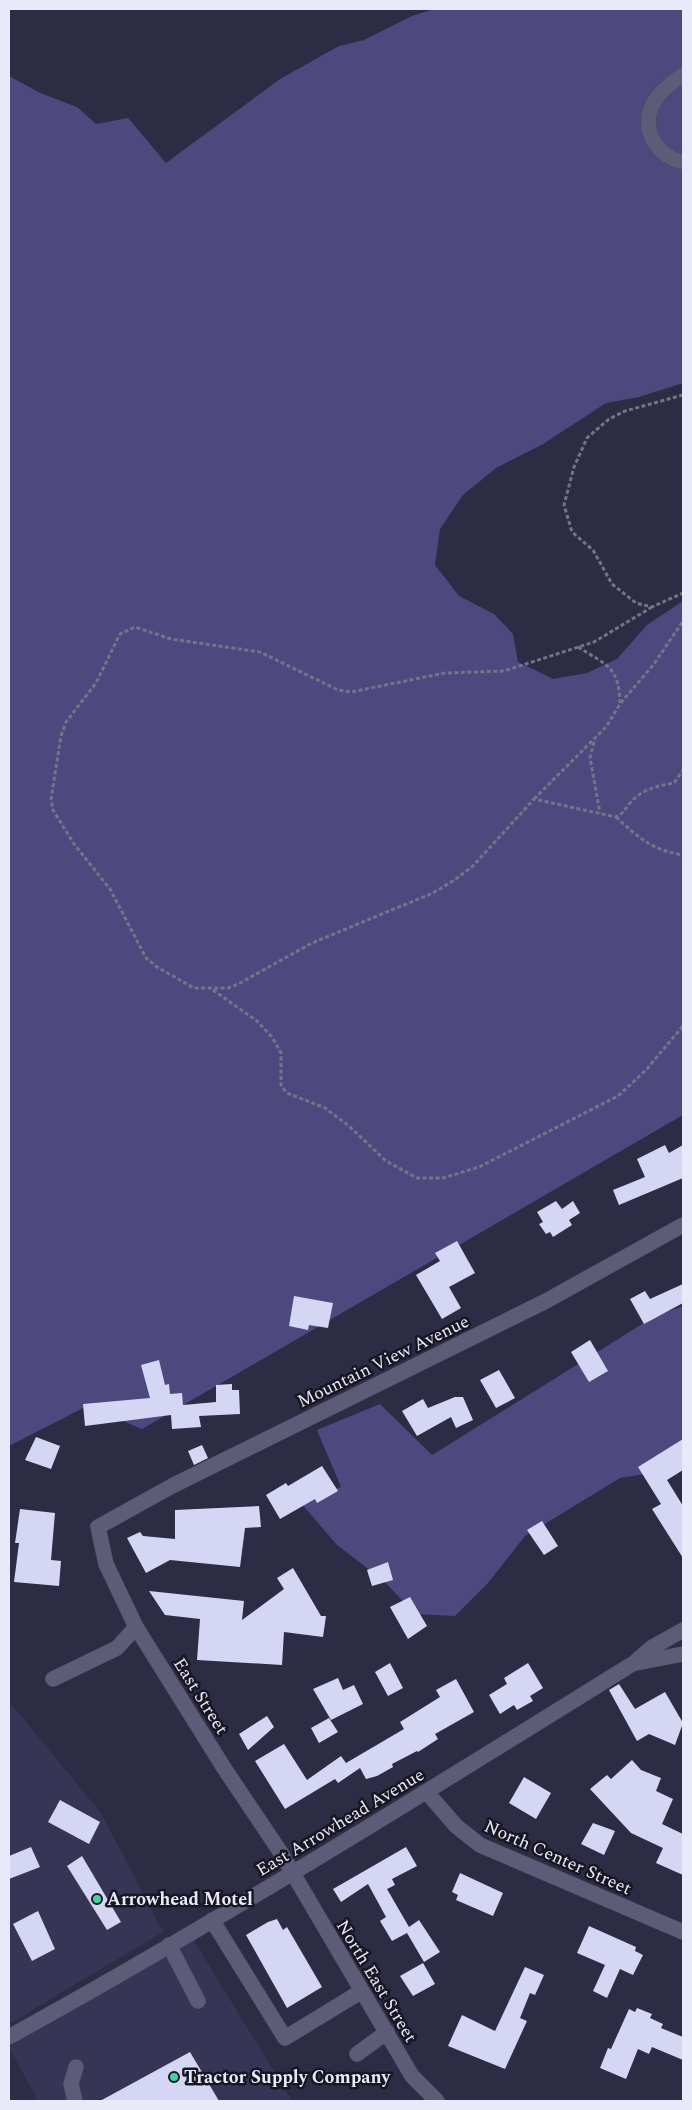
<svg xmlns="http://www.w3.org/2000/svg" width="692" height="2110" font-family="Spectral,serif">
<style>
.built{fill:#373555}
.green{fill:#4d497f}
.building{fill:#d5d6f3}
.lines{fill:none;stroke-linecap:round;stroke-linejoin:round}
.minor-casing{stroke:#49475d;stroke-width:16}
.path{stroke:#747489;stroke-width:3;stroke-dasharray:4 2.5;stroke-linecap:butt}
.minor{stroke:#5d5c78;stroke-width:15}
.poi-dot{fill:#42d4a0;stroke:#171622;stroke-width:2}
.labels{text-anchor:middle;stroke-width:5;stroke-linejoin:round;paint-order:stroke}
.street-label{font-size:18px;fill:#e9e9fa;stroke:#171622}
.poi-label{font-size:18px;font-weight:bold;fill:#e9e9fa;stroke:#171622;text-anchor:start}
</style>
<rect width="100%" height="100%" fill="#2d2c45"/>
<path class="built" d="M 12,1705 L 101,1813 L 163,1932 L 9,2024 L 9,1707 Z
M 193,1939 L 292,2101 L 38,2101 L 9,2047 Z"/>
<path class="green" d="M 434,9 L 683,9 L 683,383 L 639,397 L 606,403 L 543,444 L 496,468 L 463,495 L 440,529 L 435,565 L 459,596 L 494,614 L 513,634 L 518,662 L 553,679 L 587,673 L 617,659 L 647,625 L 683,601 L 683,1115 L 142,1429 L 87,1406 L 9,1446 L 9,76 L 40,93 L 77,107 L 96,124 L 128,118 L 166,163 L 280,79 L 339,46 L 364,40 L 412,16 Z
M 683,1306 L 683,1468 L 620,1478 L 525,1536 L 488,1583 L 455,1616 L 415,1614 L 384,1581 L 337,1545 L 300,1502 L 341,1487 L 317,1430 L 380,1404 L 432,1455 L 655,1316 Z"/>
<path class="building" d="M 665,1145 L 669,1153 L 683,1145 L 683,1178 L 619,1205 L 613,1190 L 645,1177 L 637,1159 Z
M 556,1201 L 562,1209 L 573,1201 L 580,1213 L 569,1220 L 572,1225 L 553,1237 L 550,1232 L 546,1234 L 539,1224 L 543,1222 L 537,1212 Z
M 457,1241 L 475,1273 L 449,1287 L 461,1308 L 442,1319 L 416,1275 L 440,1261 L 435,1253 Z
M 683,1284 L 683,1303 L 644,1324 L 630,1299 L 645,1291 L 650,1299 Z
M 294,1296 L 333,1303 L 328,1328 L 309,1325 L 308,1330 L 289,1326 Z
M 590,1340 L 608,1371 L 589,1382 L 571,1352 Z
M 159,1360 L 165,1385 L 169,1384 L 170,1394 L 182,1393 L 183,1405 L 216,1402 L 216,1385 L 232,1384 L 232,1390 L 239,1390 L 240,1414 L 199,1416 L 201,1427 L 172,1429 L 171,1415 L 85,1426 L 83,1404 L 150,1398 L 141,1365 Z
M 499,1370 L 515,1398 L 496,1408 L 480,1380 Z
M 455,1397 L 463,1397 L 473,1420 L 456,1428 L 451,1417 L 417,1436 L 402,1411 L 423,1399 L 428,1408 Z
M 36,1437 L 60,1446 L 51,1469 L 25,1460 Z
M 683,1439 L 683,1470 L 667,1480 L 683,1506 L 683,1558 L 652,1509 L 661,1504 L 638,1467 Z
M 202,1445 L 208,1458 L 194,1465 L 188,1451 Z
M 322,1466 L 338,1491 L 317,1503 L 315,1499 L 280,1519 L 266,1495 L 286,1483 L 288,1486 Z
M 259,1506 L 261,1527 L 245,1528 L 240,1567 L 170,1560 L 146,1573 L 127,1538 L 140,1532 L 143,1536 L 175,1539 L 175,1510 Z
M 20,1509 L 55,1513 L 51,1560 L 61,1561 L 59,1586 L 14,1582 L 19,1543 L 15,1543 Z
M 542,1521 L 558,1546 L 544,1555 L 527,1530 Z
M 388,1562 L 393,1580 L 372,1586 L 367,1570 Z
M 293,1568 L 321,1616 L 326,1616 L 323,1637 L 284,1632 L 282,1665 L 197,1660 L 200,1619 L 165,1615 L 149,1591 L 244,1601 L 242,1620 L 284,1589 L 277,1578 Z
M 410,1597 L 427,1626 L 408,1639 L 390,1607 Z
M 390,1663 L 403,1688 L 388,1696 L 375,1672 Z
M 528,1663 L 543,1688 L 530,1696 L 533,1701 L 517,1710 L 514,1705 L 500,1714 L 489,1695 L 507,1684 L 504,1678 Z
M 338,1678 L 343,1690 L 354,1685 L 363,1704 L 331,1720 L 313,1689 Z
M 456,1679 L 474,1712 L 435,1734 L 438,1739 L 418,1752 L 417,1751 L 392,1764 L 393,1767 L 377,1776 L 366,1779 L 360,1768 L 338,1783 L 335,1779 L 285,1809 L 255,1761 L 284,1744 L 307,1780 L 341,1756 L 346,1763 L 404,1729 L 400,1722 L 440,1697 L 436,1690 Z
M 619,1684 L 635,1709 L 665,1692 L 683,1723 L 675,1745 L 649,1734 L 637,1741 L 609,1690 Z
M 267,1716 L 274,1727 L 248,1750 L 239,1734 Z
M 329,1718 L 338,1732 L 319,1743 L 311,1728 Z
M 632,1760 L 641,1770 L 661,1778 L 656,1791 L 673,1799 L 662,1824 L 683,1834 L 683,1875 L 656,1863 L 663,1848 L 631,1833 L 590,1789 L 607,1775 L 611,1779 Z
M 524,1777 L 551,1793 L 536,1819 L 509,1803 Z
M 60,1800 L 100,1822 L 89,1844 L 48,1822 Z
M 593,1823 L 615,1831 L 604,1855 L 581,1844 Z
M 31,1847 L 40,1867 L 9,1879 L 9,1856 Z
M 406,1847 L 417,1866 L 392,1879 L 395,1885 L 387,1889 L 409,1927 L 419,1920 L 440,1952 L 424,1962 L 407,1933 L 392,1941 L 380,1921 L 386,1917 L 368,1884 L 341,1902 L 333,1889 Z
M 82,1856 L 121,1922 L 107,1930 L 67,1866 Z
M 460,1873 L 503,1893 L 493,1916 L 456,1900 L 458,1895 L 452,1892 Z
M 38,1911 L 55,1949 L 32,1961 L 13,1924 Z
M 277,1919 L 283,1930 L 287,1927 L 322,1987 L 287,2008 L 246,1935 L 268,1922 Z
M 589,1926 L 636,1947 L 635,1951 L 643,1955 L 633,1975 L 620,1969 L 607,1998 L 593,1991 L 605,1965 L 577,1953 Z
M 423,1963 L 435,1984 L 413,1996 L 400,1976 Z
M 525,1967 L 544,1975 L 535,1995 L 530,1993 L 520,2018 L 527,2021 L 505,2069 L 448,2046 L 462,2015 L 495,2031 Z
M 637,2008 L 652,2014 L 650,2018 L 663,2024 L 661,2028 L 683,2037 L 683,2060 L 652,2047 L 649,2054 L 638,2049 L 626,2079 L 600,2068 L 608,2048 L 611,2049 L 629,2009 L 635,2012 Z
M 190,2052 L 219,2101 L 100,2101 Z"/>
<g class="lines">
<g class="minor-casing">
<path id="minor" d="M 683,75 C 672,82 661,90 654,102 C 639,127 656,157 683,162
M 636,1663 L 683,1654
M 53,1679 L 117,1648 L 136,1627
M 431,1797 L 456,1826 L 480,1845 L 683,1932
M 212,1920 L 285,2038 L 362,1991
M 169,1945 L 198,2001
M 9,2037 C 221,1920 428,1791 634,1663 L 651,1648 L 683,1630
M 357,2054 L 387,2032
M 75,2101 L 71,2084 L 76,2067
M 437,2101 L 412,2076 L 281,1853 L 224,1768 L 136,1627 L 106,1564 L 98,1527 L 172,1486 L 546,1301 L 683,1225"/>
</g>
<path class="path" d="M 683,395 L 625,411 L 609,419 L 587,438 L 574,467 L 564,505 L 572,532 L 593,550 L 612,584 L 636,603 L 652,607 L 683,593
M 652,607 L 594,642 L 504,671 L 445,673 L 351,692 L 338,690 L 260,652 L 171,639 L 135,627 L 120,634 L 96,683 L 66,722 L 61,736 L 51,799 L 53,810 L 74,844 L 110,889 L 146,958 L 157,967 L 194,988 L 228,988 L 240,983 L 312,943 L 433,893 L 453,881 L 473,866 L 534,799 L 616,817 C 623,814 625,809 630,803 C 642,789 657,786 674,783 L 683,770
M 578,647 C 606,665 619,666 620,703
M 594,742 L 590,758 L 600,813
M 534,799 L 606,727 L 620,704 L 654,664 L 683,621
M 616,817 C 639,838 652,850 683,855
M 213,990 L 257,1021 L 272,1037 L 281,1053 L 281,1086 L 287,1093 L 325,1108 L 349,1126 L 386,1161 L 417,1178 L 443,1178 L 479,1167 L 618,1096 L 646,1070 L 683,1026"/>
<use href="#minor" class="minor"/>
</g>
<g class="poi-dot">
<circle cx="97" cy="1899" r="5"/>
<circle cx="174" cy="2077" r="5"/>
</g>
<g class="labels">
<g class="street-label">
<text transform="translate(383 1361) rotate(-26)" y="6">Mountain View Avenue</text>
<text transform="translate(201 1696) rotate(58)" y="6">East Street</text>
<text transform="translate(340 1822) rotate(-31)" y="6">East Arrowhead Avenue</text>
<text transform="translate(558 1857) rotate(24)" y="6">North Center Street</text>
<text transform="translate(377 1981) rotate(59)" y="6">North East Street</text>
</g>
<g class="poi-label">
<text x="107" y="1905">Arrowhead Motel</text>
<text x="184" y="2083">Tractor Supply Company</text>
</g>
</g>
<rect width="692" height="2110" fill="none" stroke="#e9e9fa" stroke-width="20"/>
</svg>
